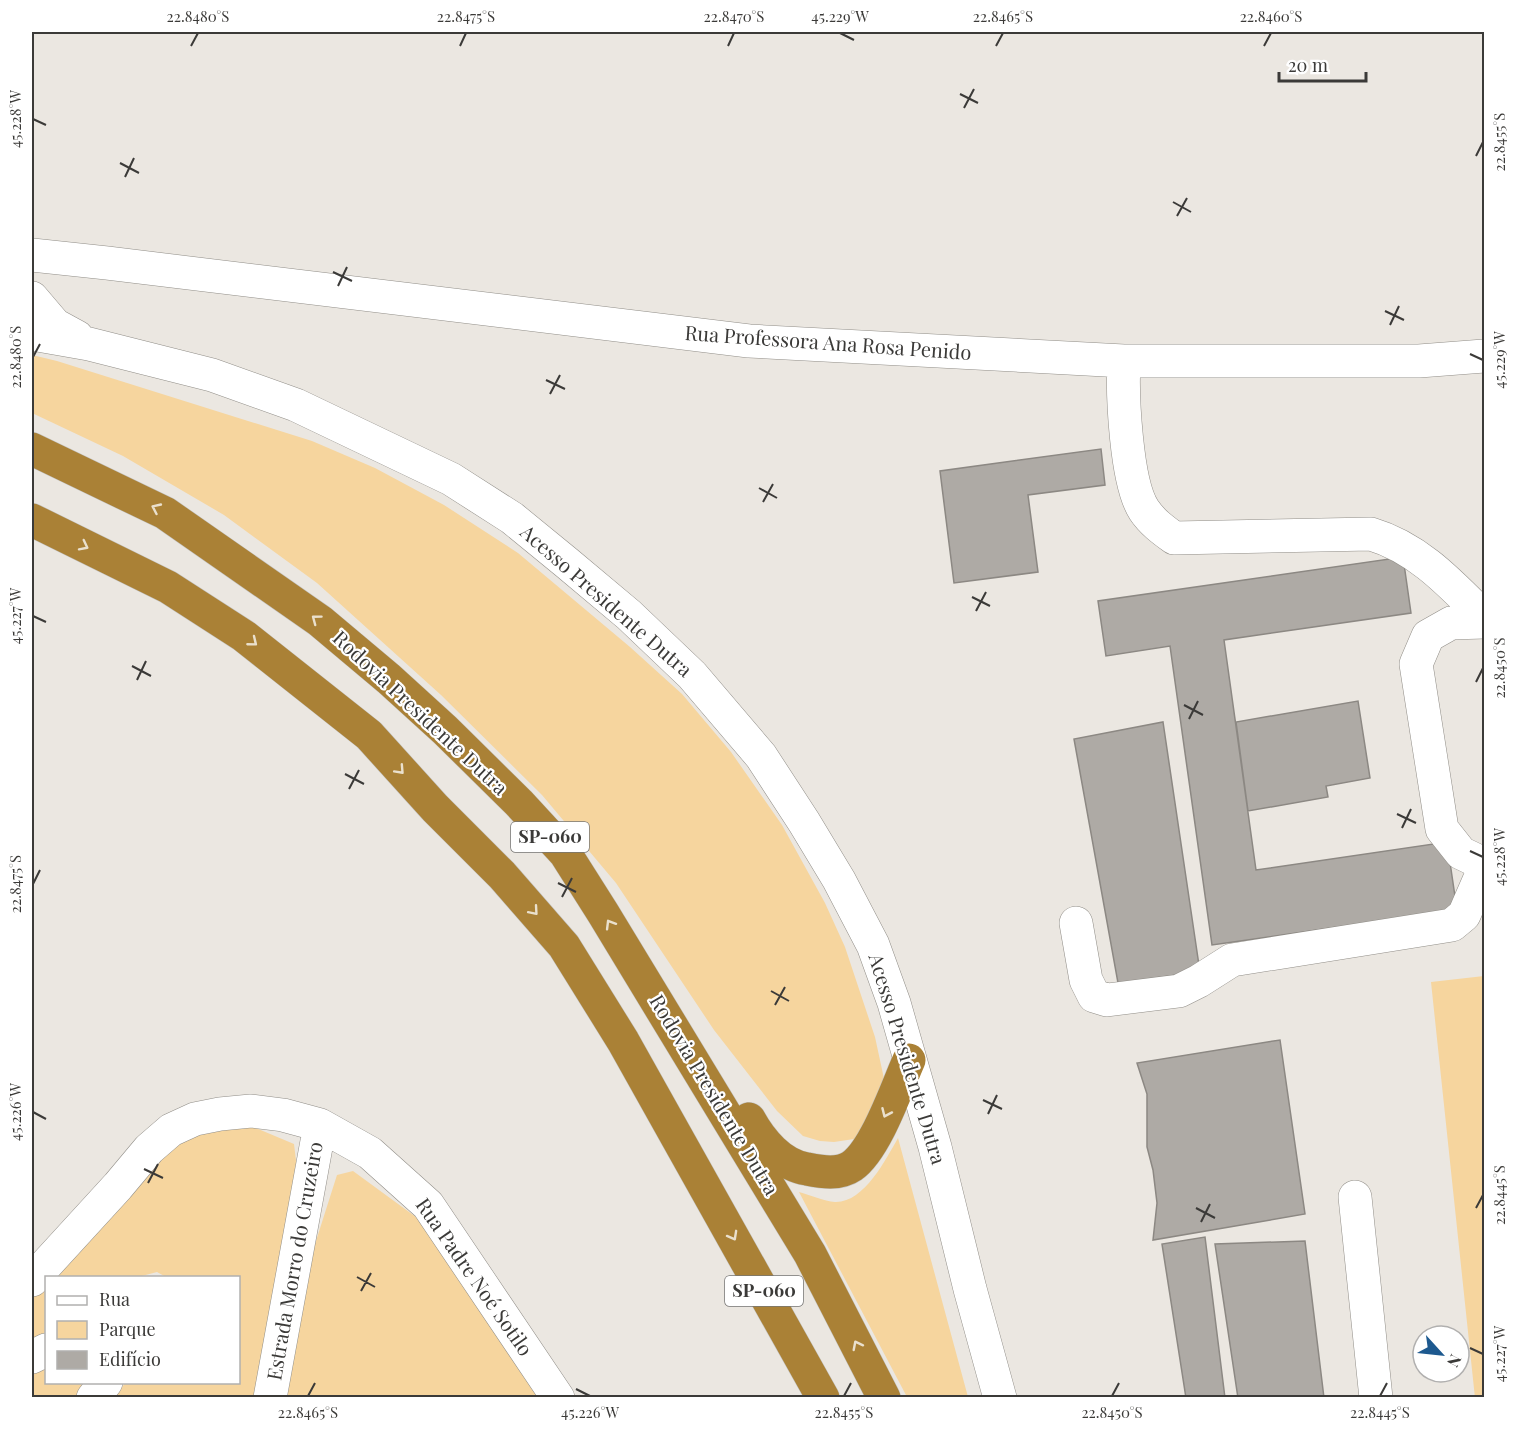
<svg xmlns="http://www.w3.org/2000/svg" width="1516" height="1429" font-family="'Playfair Display',serif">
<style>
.green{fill:#f6d59e}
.building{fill:#aeaaa5;stroke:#8c8883;stroke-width:1.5}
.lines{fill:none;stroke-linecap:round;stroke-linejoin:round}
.minor-casing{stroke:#918e88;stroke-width:34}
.highway-casing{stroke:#c4c4c3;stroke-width:34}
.minor{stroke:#fff;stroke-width:33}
.highway{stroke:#aa8136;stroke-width:33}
.oneway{stroke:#eae0cd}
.ticks{fill:none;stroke:#3b3a38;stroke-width:2}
.labels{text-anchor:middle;stroke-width:4.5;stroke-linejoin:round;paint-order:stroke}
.shield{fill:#fff;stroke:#767574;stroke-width:1.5}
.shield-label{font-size:18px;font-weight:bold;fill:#3b3a38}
.street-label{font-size:20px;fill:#3b3a38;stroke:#fff}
.neatline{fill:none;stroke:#3b3a38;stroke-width:2}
.ticks-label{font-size:15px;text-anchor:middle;fill:#3b3a38}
</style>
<rect width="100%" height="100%" fill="#ebe7e1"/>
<path class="green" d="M 32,355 L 57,361 L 312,441 L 375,468 L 444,505 L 518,553 L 630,647 L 682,694 L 731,752 L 782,825 L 825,903 L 845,947 L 875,1037 L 886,1088 L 868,1124 L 854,1139 L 834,1142 L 820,1141 L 803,1136 L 777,1111 L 714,1030 L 616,883 L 542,795 L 441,695 L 317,583 L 224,515 L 123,456 L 32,413 Z
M 1484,976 L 1484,1397 L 1475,1398 L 1431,982 Z
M 222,1126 L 251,1126 L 294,1144 L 297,1169 L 254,1397 L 115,1397 L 125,1383 L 238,1382 L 238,1278 L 166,1277 L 157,1272 L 138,1277 L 52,1278 L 173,1146 Z
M 898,1138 L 968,1397 L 907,1397 L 799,1192 C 810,1195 824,1201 835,1202 C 864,1203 886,1159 898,1138 Z
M 353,1171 L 420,1220 L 538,1398 L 285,1398 L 308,1266 L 337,1175 Z
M 46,1284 L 46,1337 L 32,1344 L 32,1298 Z
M 46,1363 L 46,1382 L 95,1383 L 84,1397 L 32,1397 L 32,1370 Z"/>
<path class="building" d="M 1101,449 L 1105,485 L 1028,495 L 1038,572 L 954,583 L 940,471 Z
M 1403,557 L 1411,613 L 1224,640 L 1256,870 L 1447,842 L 1457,910 L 1212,945 L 1170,646 L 1106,656 L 1098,601 Z
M 1358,701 L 1370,778 L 1326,786 L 1328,797 L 1248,811 L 1236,722 Z
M 1163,722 L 1200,972 L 1118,983 L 1074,739 Z
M 1280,1040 L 1305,1214 L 1153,1240 L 1157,1203 L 1153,1170 L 1147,1147 L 1147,1094 L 1137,1063 Z
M 1205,1237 L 1225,1398 L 1186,1398 L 1162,1244 Z
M 1305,1241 L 1324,1398 L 1238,1398 L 1215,1244 Z"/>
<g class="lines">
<g class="minor-casing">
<path id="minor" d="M 32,255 L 107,263 L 749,341 L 1124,361 L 1419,361 L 1484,356
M 32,298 L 55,325 L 77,337
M 32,334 L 89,344 L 212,375 L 296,405 L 451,479 L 512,518 L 567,563 L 629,615 L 692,675 L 761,756 L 804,822 L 839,880 L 873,945 L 894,1003 L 935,1147 L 970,1289 L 1000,1398
M 1124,361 C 1122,394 1126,483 1144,510 C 1152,522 1163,530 1174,538 L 1371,534 C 1418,548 1450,583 1484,617
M 1484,622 L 1451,623 L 1428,636 L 1416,664 L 1442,829 L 1461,853 L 1484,864
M 1076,923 L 1086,980 L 1094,996 L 1107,1000 L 1179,991 L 1199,981 L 1232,960 L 1452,925 L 1464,915 L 1484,869
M 1355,1197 L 1376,1398
M 32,1280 L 118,1186 L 149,1149 L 171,1130 L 195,1119 L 220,1114 L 251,1111 L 283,1115 L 320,1125 L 370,1153 L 428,1205 L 558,1398
M 32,1357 L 46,1350
M 93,1398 L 106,1382
M 270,1398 L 320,1125"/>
</g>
<g class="highway-casing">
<path id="highway" d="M 32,449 L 165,513 L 320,621 L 389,679 L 445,730 L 519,803 L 565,853 L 603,913 L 810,1254 L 884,1398
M 32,520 L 168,587 L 244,636 L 369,735 L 435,808 L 502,875 L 564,946 L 623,1041 L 823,1398
M 749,1119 C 761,1141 781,1165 807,1169 C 822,1172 839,1175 852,1166 C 876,1149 897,1087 909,1060"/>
</g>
<use href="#minor" class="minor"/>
<use href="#highway" class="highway"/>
</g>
<defs><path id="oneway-chevron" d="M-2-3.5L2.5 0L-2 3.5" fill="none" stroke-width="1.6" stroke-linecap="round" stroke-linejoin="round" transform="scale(1.5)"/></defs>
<g class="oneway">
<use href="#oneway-chevron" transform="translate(156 508) rotate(-155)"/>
<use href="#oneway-chevron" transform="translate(84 546) rotate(27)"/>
<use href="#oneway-chevron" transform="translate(316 619) rotate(-143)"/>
<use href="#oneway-chevron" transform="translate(253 642) rotate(39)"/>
<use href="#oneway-chevron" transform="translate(400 770) rotate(47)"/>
<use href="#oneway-chevron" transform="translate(534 911) rotate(49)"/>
<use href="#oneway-chevron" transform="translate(610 924) rotate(-121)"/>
<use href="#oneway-chevron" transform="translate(886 1113) rotate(114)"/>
<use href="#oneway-chevron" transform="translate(733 1236) rotate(61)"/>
<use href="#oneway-chevron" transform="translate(857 1345) rotate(-117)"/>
</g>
<path class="ticks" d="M 840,33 L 854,40M 191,46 L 198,33M 460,46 L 466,33M 728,46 L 734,33M 996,46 L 1003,33M 1264,46 L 1271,33M 960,94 L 978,103M 964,108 L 974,89M 33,119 L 46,125M 1476,156 L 1483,142M 120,163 L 139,173M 125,177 L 134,158M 1173,202 L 1191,212M 1177,216 L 1187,198M 333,272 L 352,281M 338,286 L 347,267M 1385,311 L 1404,320M 1390,325 L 1399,306M 1470,354 L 1483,360M 33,357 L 40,344M 546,380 L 565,389M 550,394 L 560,375M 759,488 L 777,498M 763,502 L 773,484M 972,597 L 990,606M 976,611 L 986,592M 33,616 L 46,622M 132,666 L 151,676M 137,680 L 146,661M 1476,682 L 1483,668M 1184,705 L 1203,715M 1189,719 L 1198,701M 345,774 L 364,784M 349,789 L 359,770M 1397,814 L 1416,823M 1402,828 L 1411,809M 1470,851 L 1483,857M 558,883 L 576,892M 33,884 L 40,870M 562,897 L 572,878M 771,991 L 789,1001M 775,1005 L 785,987M 983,1100 L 1002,1109M 33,1112 L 46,1119M 988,1114 L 997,1095M 144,1169 L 163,1178M 148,1183 L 158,1164M 1196,1208 L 1215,1218M 1476,1208 L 1483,1195M 1201,1222 L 1210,1204M 357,1277 L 375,1287M 361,1291 L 371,1273M 1470,1348 L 1483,1354M 576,1389 L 590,1396M 308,1396 L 315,1383M 844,1396 L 851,1383M 1112,1396 L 1119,1383M 1380,1396 L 1387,1383"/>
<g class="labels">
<g class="shield">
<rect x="511" y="822" width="78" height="30" rx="4.5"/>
<rect x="725" y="1276" width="78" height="30" rx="4.5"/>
</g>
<g class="shield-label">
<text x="550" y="843">SP-060</text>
<text x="764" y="1297">SP-060</text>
</g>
<g class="street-label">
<text transform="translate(828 343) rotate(4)" y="7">Rua Professora Ana Rosa Penido</text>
<text transform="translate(606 601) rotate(41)" y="7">Acesso Presidente Dutra</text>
<text transform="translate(420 713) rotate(43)" y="7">Rodovia Presidente Dutra</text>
<text transform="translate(907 1059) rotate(73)" y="7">Acesso Presidente Dutra</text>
<text transform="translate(714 1095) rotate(59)" y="7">Rodovia Presidente Dutra</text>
<text transform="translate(295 1261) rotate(-80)" y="7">Estrada Morro do Cruzeiro</text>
<text transform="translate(474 1277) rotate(55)" y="7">Rua Padre Noé Sotilo</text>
</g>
</g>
<rect width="1516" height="1429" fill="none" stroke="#ffffff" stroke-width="66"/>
<rect x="45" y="1276" width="195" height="108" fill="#ffffff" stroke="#b1b0af" stroke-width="1.5"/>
<rect x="57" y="1296" width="30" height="9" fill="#ffffff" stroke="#b1b0af" stroke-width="1.5"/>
<text x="99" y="1306" font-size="18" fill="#3b3a38">Rua</text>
<rect x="57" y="1321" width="30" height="18" fill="#f6d59e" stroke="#b1b0af" stroke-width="1.5"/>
<text x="99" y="1336" font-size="18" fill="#3b3a38">Parque</text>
<rect x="57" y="1351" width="30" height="18" fill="#aeaaa5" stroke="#b1b0af" stroke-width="1.5"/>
<text x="99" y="1366" font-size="18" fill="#3b3a38">Edifício</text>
<g transform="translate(1441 1354) rotate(117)"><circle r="28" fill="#ffffff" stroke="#b1b0af" stroke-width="1.5"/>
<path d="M0-4.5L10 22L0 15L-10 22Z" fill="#1d598f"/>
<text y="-9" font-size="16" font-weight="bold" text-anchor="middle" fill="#3b3a38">N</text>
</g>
<path d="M1279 72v9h87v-9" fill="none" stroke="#3b3a38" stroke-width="3"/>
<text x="1288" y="72" font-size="18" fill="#3b3a38" stroke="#ffffff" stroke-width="4.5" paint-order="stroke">20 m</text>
<rect x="33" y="33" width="1450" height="1363" class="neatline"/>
<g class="ticks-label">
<text x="198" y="22">22.8480°S</text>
<text x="466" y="22">22.8475°S</text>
<text x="734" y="22">22.8470°S</text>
<text x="840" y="22">45.229°W</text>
<text x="1003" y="22">22.8465°S</text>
<text x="1271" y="22">22.8460°S</text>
<text transform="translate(16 119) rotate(-90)" y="5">45.228°W</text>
<text transform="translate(1500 142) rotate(-90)" y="5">22.8455°S</text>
<text transform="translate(16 357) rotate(-90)" y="5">22.8480°S</text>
<text transform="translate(1500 360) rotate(-90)" y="5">45.229°W</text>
<text transform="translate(16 616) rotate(-90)" y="5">45.227°W</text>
<text transform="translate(1500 668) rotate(-90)" y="5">22.8450°S</text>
<text transform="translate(1500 857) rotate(-90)" y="5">45.228°W</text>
<text transform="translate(16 884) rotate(-90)" y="5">22.8475°S</text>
<text transform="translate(16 1112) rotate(-90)" y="5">45.226°W</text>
<text transform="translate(1500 1195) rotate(-90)" y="5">22.8445°S</text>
<text transform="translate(1500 1354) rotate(-90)" y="5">45.227°W</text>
<text x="308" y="1418">22.8465°S</text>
<text x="590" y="1418">45.226°W</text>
<text x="844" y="1418">22.8455°S</text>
<text x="1112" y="1418">22.8450°S</text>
<text x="1380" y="1418">22.8445°S</text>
</g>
</svg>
